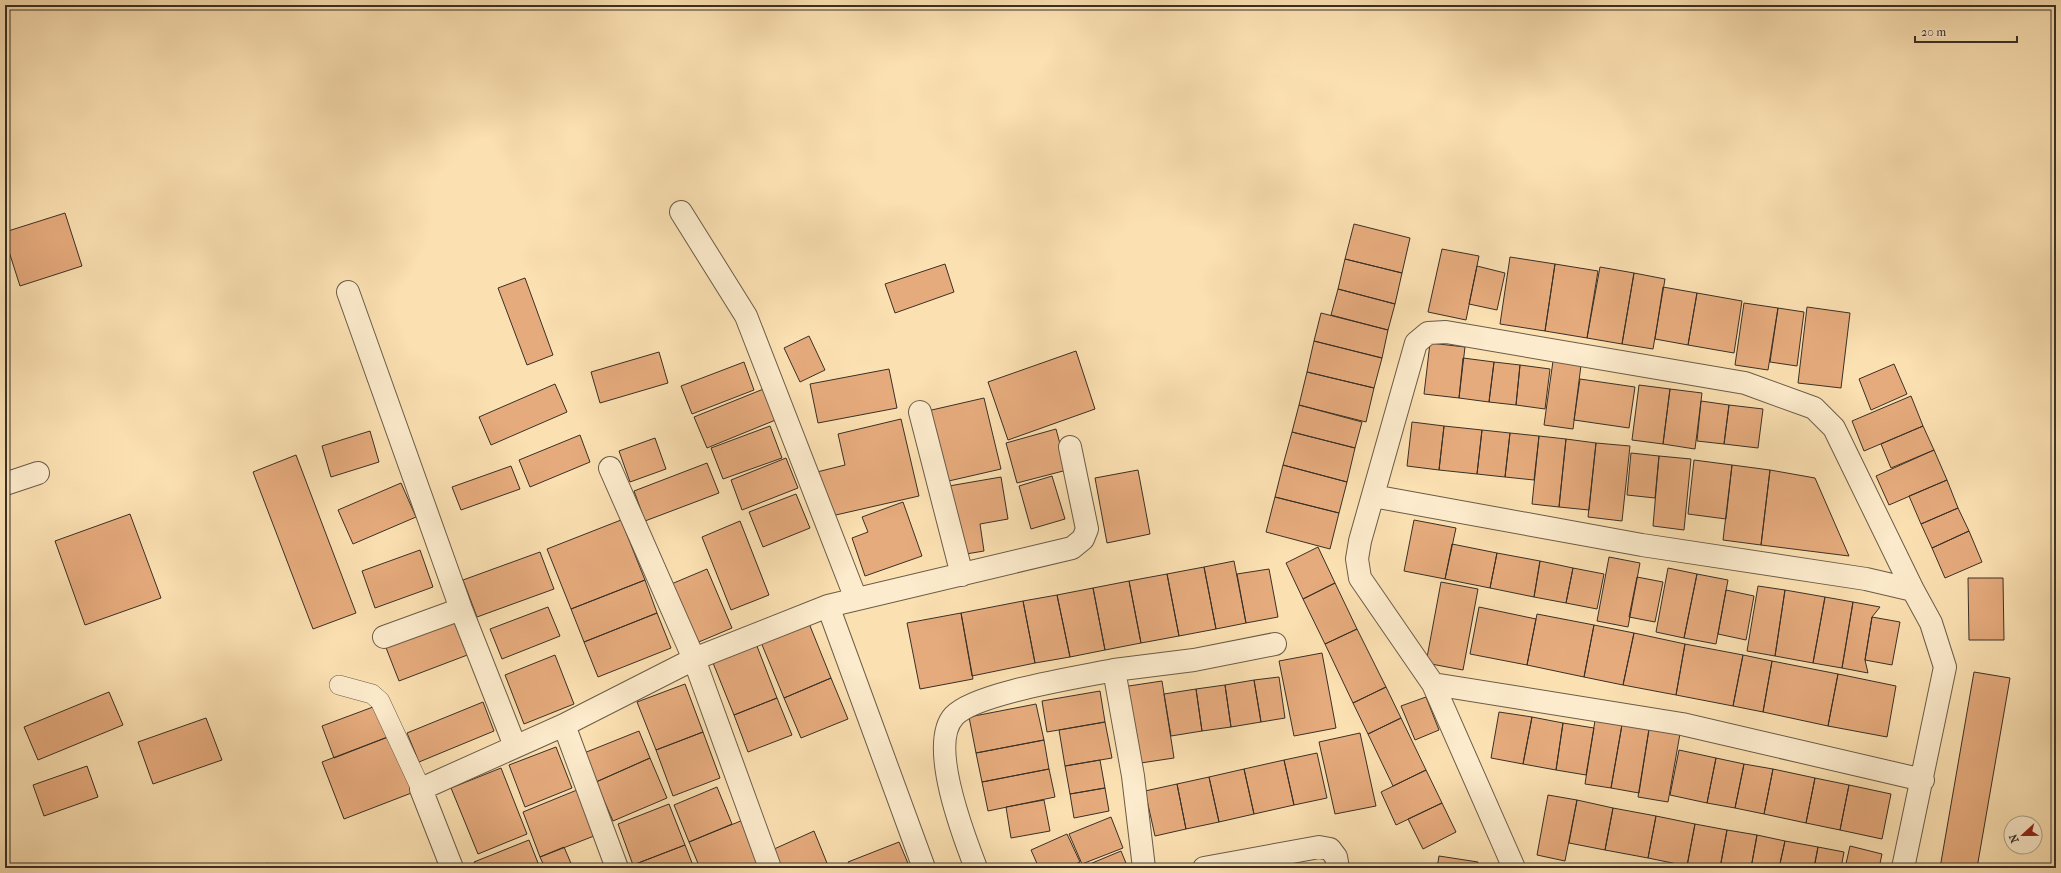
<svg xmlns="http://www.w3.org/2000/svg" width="2061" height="873" font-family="'IM FELL French Canon',serif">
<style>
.building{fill:#e6ab7d;stroke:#393026}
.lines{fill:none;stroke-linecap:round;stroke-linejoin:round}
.lane-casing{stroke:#6a5c49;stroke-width:20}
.street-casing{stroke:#6a5c49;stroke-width:24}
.lane{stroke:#fcebcc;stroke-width:19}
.street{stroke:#fcebcc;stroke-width:22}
</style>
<rect width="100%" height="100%" fill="#fbe0b1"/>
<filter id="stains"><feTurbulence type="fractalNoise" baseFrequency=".005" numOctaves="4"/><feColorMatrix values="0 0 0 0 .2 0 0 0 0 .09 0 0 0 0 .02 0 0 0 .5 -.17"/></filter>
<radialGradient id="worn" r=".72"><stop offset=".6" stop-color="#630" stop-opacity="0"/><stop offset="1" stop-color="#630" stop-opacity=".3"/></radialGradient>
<path class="building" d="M 65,213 L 82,266 L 20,286 L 5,239 L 5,232 Z
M 1354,224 L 1410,238 L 1402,273 L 1345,259 Z
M 1442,249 L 1479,256 L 1466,320 L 1428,312 Z
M 1510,257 L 1555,264 L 1545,331 L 1500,324 Z
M 1345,259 L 1402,273 L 1395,304 L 1338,289 Z
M 945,264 L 954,292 L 895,313 L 885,284 Z
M 1555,264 L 1598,271 L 1587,338 L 1545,331 Z
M 1477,266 L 1505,273 L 1497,310 L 1469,304 Z
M 1600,267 L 1634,273 L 1622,344 L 1587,338 Z
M 1634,273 L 1665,279 L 1653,349 L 1622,344 Z
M 525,278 L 553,355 L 527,365 L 498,288 Z
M 1663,287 L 1697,293 L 1688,345 L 1655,339 Z
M 1338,289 L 1395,304 L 1388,330 L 1331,315 Z
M 1697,293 L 1742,301 L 1734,353 L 1688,345 Z
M 1744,303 L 1778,308 L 1768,370 L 1735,365 Z
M 1807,307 L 1850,313 L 1841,388 L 1798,383 Z
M 1778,308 L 1804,312 L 1797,366 L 1770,362 Z
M 1321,313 L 1388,330 L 1382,358 L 1314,341 Z
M 809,336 L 825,370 L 800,382 L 784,348 Z
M 1314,341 L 1382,358 L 1374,388 L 1307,372 Z
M 1430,343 L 1465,347 L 1459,398 L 1424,394 Z
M 1076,351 L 1095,409 L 1008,440 L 988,382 Z
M 659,352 L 668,383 L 600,403 L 591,372 Z
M 1463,358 L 1494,362 L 1489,402 L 1459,398 Z
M 1553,361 L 1581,365 L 1573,429 L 1544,425 Z
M 744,362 L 754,390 L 692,414 L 681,386 Z
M 1494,362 L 1520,365 L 1516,405 L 1489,402 Z
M 1894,364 L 1907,394 L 1871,410 L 1859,379 Z
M 1520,365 L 1550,369 L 1545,409 L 1516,405 Z
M 889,369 L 897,408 L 818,423 L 810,384 Z
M 1307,372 L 1374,388 L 1366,422 L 1299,405 Z
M 1580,379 L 1635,387 L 1629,428 L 1574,420 Z
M 555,384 L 567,412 L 491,445 L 479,417 Z
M 1639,385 L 1670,389 L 1663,444 L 1632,440 Z
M 766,388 L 778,419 L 707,448 L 694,417 Z
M 1670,389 L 1702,393 L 1695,449 L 1663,444 Z
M 1911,396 L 1923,426 L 1864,451 L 1852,421 Z
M 984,398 L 1001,469 L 940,483 L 923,412 Z
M 1701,401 L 1729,405 L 1724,444 L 1697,441 Z
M 1299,405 L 1362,422 L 1355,448 L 1292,432 Z
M 1729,405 L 1763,409 L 1758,448 L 1724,444 Z
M 901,419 L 919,496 L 827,517 L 817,472 L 845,465 L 838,434 Z
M 1412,422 L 1444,426 L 1439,470 L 1407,466 Z
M 770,426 L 782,458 L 723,479 L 711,448 Z
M 1444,426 L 1482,430 L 1477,474 L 1439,470 Z
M 1923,426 L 1934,450 L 1891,468 L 1881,444 Z
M 1056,429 L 1067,470 L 1017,483 L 1006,443 Z
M 1482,430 L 1510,433 L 1505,477 L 1477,474 Z
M 370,431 L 379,462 L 331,477 L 322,446 Z
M 1292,432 L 1355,448 L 1347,482 L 1283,465 Z
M 1510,433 L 1539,436 L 1534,480 L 1505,477 Z
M 580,435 L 590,462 L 530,487 L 519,460 Z
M 1539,436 L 1566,439 L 1559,507 L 1532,504 Z
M 655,438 L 666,469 L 630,482 L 619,451 Z
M 1566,439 L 1596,443 L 1589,510 L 1559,507 Z
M 1596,443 L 1630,446 L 1622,521 L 1588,517 Z
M 1934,450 L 1947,480 L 1889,505 L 1876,476 Z
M 1631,453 L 1659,456 L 1655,498 L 1627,495 Z
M 296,455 L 356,613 L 313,629 L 253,472 Z
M 1659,456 L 1691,459 L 1684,530 L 1653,526 Z
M 786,458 L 798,488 L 742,510 L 731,480 Z
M 1694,460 L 1732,465 L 1726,519 L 1688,514 Z
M 707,463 L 719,493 L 645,521 L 634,491 Z
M 1283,465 L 1347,482 L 1339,513 L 1275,497 Z
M 1732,465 L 1770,470 L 1761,545 L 1723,540 Z
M 511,466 L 520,489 L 461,510 L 452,487 Z
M 1138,470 L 1150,534 L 1107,543 L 1095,478 Z
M 1770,470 L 1815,478 L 1849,556 L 1761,545 Z
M 1052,476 L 1065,519 L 1031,529 L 1019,486 Z
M 1001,477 L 1008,519 L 980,524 L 984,551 L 960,555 L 949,486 Z
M 1947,480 L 1958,508 L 1921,524 L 1909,496 Z
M 401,483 L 416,517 L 353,544 L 338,510 Z
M 796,494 L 810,528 L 763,547 L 749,512 Z
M 1275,497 L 1339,513 L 1330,549 L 1266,532 Z
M 903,502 L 922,556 L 865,576 L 852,538 L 868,532 L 862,517 Z
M 1958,508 L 1969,531 L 1932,548 L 1921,524 Z
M 130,514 L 161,598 L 85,625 L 55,541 Z
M 621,520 L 645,580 L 571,609 L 547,549 Z
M 1414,520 L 1456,528 L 1445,579 L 1404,571 Z
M 740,521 L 769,595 L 731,610 L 702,537 Z
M 1969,531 L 1982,562 L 1945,578 L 1932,548 Z
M 1452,544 L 1497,553 L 1490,588 L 1445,579 Z
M 1318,547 L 1335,583 L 1303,599 L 1286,563 Z
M 420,550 L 433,587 L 375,608 L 362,571 Z
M 540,552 L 554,589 L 477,617 L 463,580 Z
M 1497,553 L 1540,561 L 1534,597 L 1490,588 Z
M 1609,557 L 1640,563 L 1628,627 L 1597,621 Z
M 1234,561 L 1246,623 L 1216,629 L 1204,567 Z
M 1540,561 L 1573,568 L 1566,603 L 1534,597 Z
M 1204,567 L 1216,629 L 1179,636 L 1167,574 Z
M 1573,568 L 1604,574 L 1597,609 L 1566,603 Z
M 1668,568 L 1697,574 L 1684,638 L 1656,632 Z
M 707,569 L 732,628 L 694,644 L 669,585 Z
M 1269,569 L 1278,617 L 1246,623 L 1237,574 Z
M 1167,574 L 1179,636 L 1141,643 L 1129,581 Z
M 1697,574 L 1728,580 L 1716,644 L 1684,638 Z
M 1637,577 L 1663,582 L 1655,622 L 1629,617 Z
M 1968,578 L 2003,578 L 2004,640 L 1969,640 Z
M 645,580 L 657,613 L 584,642 L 571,609 Z
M 1129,581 L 1141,643 L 1105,650 L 1093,588 Z
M 1441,582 L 1478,589 L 1463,670 L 1426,663 Z
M 1335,583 L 1357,629 L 1325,644 L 1303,599 Z
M 1758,586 L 1785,590 L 1775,656 L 1747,651 Z
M 1093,588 L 1105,650 L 1070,657 L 1057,595 Z
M 1726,590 L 1754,596 L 1746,640 L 1718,634 Z
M 1785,590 L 1825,597 L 1813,663 L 1775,656 Z
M 1057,595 L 1070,657 L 1035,663 L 1023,601 Z
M 1825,597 L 1853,602 L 1842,668 L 1813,663 Z
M 1023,601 L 1035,663 L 972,676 L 961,613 Z
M 1853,602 L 1880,607 L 1872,617 L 1865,660 L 1868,673 L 1842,668 Z
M 548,607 L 560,636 L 502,659 L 490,629 Z
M 1479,607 L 1536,619 L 1527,665 L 1470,654 Z
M 454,613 L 470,654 L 399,681 L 383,640 Z
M 657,613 L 671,648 L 598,677 L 584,642 Z
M 961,613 L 973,679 L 920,689 L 907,623 Z
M 1537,614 L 1594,625 L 1584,677 L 1527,665 Z
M 806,616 L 831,678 L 784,698 L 758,635 Z
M 1872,617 L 1900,622 L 1892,665 L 1865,660 Z
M 1594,625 L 1634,633 L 1623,685 L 1584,677 Z
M 1357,629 L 1386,687 L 1353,703 L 1325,644 Z
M 1634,633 L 1685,644 L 1676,695 L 1623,685 Z
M 755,641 L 777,698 L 734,715 L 711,658 Z
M 1685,644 L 1743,655 L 1733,706 L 1676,695 Z
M 1322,653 L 1336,728 L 1294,736 L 1279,661 Z
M 555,655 L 574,704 L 524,724 L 505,675 Z
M 1743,655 L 1772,661 L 1763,712 L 1733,706 Z
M 1772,661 L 1838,674 L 1828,726 L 1763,712 Z
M 1974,672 L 2010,678 L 1977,868 L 1940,868 Z
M 1838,674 L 1896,686 L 1887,737 L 1828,726 Z
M 1279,677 L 1285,718 L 1261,722 L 1254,680 Z
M 831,678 L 848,719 L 801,738 L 784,698 Z
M 1254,680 L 1261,722 L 1231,727 L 1225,685 Z
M 1162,681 L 1174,758 L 1134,764 L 1122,687 Z
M 685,684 L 703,732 L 656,750 L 637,702 Z
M 1225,685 L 1231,727 L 1202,731 L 1196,689 Z
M 1386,687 L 1401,718 L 1368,734 L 1353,703 Z
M 1196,689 L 1202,731 L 1171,736 L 1164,694 Z
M 1100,691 L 1105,722 L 1047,732 L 1042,701 Z
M 109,692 L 123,725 L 38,760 L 24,727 Z
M 1426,697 L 1439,730 L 1415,740 L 1401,706 Z
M 777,698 L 792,735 L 748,752 L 734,715 Z
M 483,702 L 494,731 L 419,762 L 407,733 Z
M 381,704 L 393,735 L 334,758 L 322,726 Z
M 1036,704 L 1044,740 L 976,753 L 969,717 Z
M 1499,712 L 1532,717 L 1523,764 L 1491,758 Z
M 1596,714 L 1623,719 L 1611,788 L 1585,784 Z
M 1532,717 L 1563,723 L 1556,770 L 1523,764 Z
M 206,718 L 222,760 L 153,784 L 138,742 Z
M 1401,718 L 1426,770 L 1393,786 L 1368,734 Z
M 1623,719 L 1650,723 L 1639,793 L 1611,788 Z
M 1105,722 L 1112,758 L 1065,766 L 1059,730 Z
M 1563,723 L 1594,728 L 1586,775 L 1556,770 Z
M 1650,723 L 1681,728 L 1668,802 L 1638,797 Z
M 639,731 L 650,758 L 596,782 L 584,753 Z
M 703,732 L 720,778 L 673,796 L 656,750 Z
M 1360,733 L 1376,806 L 1335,814 L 1319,742 Z
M 393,735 L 414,792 L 344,819 L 322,762 Z
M 1044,740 L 1049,769 L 982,782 L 976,753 Z
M 556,747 L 572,788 L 525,807 L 509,765 Z
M 1679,750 L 1716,758 L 1707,803 L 1670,795 Z
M 1317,753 L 1327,798 L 1294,805 L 1284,760 Z
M 650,758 L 667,798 L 613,821 L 596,782 Z
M 1716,758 L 1744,764 L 1735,808 L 1707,803 Z
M 1100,760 L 1105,788 L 1070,794 L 1065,766 Z
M 1284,760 L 1294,805 L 1254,814 L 1244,769 Z
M 1744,764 L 1773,769 L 1764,814 L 1735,808 Z
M 87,766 L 98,797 L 44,816 L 33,785 Z
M 501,768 L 527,834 L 478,854 L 451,788 Z
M 1049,769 L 1055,797 L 988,811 L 982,782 Z
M 1244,769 L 1254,814 L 1219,822 L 1209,777 Z
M 1773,769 L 1815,778 L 1806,823 L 1764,814 Z
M 1426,770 L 1442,803 L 1396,825 L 1381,792 Z
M 1209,777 L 1219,822 L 1186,829 L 1177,784 Z
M 1815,778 L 1849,785 L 1840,830 L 1806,823 Z
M 1177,784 L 1186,829 L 1155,836 L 1145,791 Z
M 1849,785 L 1891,794 L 1882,839 L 1840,830 Z
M 717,787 L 732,824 L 689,842 L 674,805 Z
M 1105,788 L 1109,811 L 1074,818 L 1070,794 Z
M 577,790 L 594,836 L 540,857 L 523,812 Z
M 1548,795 L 1577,800 L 1565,861 L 1537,855 Z
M 1044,800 L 1050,831 L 1011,838 L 1006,807 Z
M 1577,800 L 1613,808 L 1605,850 L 1569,843 Z
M 1442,803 L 1456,832 L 1423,849 L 1408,819 Z
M 669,804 L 685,845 L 633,865 L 618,824 Z
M 1613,808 L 1656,816 L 1648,858 L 1605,850 Z
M 1656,816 L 1695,824 L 1687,866 L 1648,858 Z
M 1111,817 L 1123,848 L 1082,864 L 1069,834 Z
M 748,818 L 763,868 L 700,868 L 689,842 Z
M 1695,824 L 1727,830 L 1720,868 L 1699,868 L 1687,866 Z
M 1727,830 L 1757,835 L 1751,868 L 1720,868 Z
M 814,831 L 829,868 L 780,868 L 772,850 Z
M 1067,834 L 1080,862 L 1066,868 L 1039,868 L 1031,850 Z
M 1757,835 L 1785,841 L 1779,868 L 1751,868 Z
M 529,840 L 540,868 L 476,868 L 474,862 Z
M 1785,841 L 1818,847 L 1814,868 L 1779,868 Z
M 899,842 L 910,868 L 851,868 L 848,862 Z
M 685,845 L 694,868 L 635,868 L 633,865 Z
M 1850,846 L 1882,854 L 1879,868 L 1845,868 Z
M 564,847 L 573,868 L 545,868 L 540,857 Z
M 1818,847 L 1844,852 L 1841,868 L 1814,868 Z
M 1121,851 L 1128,868 L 1086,868 L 1085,866 Z
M 1439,856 L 1478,862 L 1477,868 L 1437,868 Z
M 268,863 L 269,868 L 256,868 Z"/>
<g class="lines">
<g class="lane-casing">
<path id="lane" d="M 339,685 L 372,694 L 380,701 L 421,789"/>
</g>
<g class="street-casing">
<path id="street" d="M 681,212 L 746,316 L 856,599
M 348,292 L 461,609 L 515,746
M 920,412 L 962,575
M 610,468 L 694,659 L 770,868
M 5,484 L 38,473
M 1373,496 L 1642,545 L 1866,579 L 1913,590 L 1931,623 L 1945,667 L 1903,868
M 828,606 L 924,868
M 384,637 L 461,609
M 1114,670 L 1194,660 L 1275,644
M 1433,684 L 1682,724 L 1923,780
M 564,725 L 617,868
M 452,868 L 421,789 L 564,725 L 694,659 L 828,606 L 1072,548 L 1083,539 L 1087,529 L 1070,447
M 976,868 C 964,837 928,744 954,716 C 975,693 1080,677 1114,670 L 1133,776 L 1144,868
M 1204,868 L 1319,847 L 1330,849 L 1336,857 L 1338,868
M 1514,868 L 1433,684 L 1360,578 L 1357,559 L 1360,541 L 1416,343 L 1428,333 L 1446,332 L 1745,383 L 1814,408 L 1834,428 L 1913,590"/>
</g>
<use href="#lane" class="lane"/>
<use href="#street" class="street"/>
</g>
<rect width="2061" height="873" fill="none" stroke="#fbe0b1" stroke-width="20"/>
<rect x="6" y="6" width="2049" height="861" fill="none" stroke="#393026" stroke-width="2"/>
<rect x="10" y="10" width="2041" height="853" fill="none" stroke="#393026"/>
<g transform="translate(2023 835) rotate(248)"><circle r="19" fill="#fcebcc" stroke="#aea08a"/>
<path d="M0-3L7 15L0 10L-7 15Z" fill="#8f2418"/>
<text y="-6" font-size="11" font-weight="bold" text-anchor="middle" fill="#393026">N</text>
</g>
<path d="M1915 36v6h102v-6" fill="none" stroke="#393026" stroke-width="2"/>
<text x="1921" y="36" font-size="12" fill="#393026" stroke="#fcebcc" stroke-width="3" paint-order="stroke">20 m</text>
<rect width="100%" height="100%" filter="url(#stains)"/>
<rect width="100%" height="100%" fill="url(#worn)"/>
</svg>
